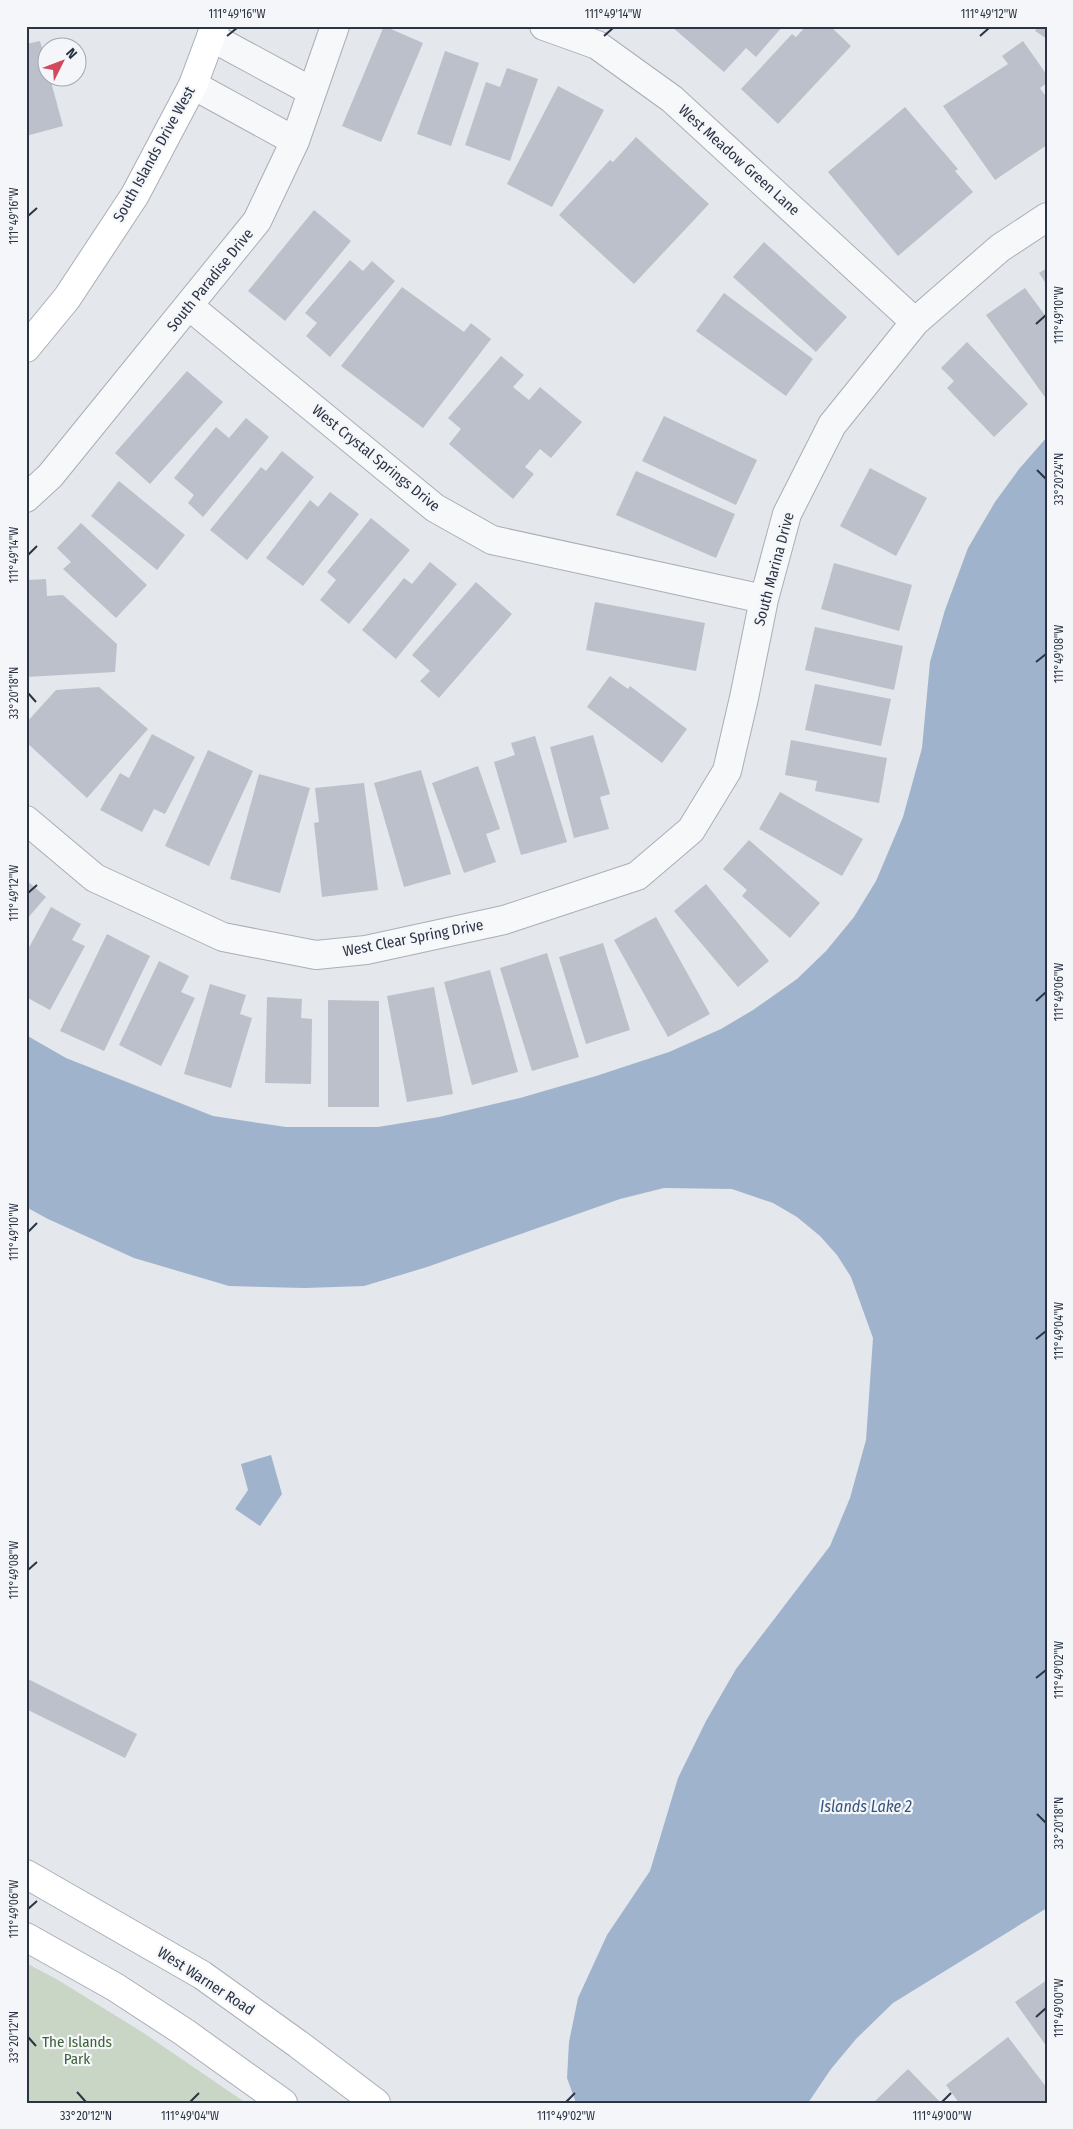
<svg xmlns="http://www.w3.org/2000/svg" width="1073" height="2129" font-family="'Fira Sans Condensed',sans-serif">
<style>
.green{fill:#c9d6c5}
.water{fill:#9fb4cc}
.building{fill:#bbc0ca}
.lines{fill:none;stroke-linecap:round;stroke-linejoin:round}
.street-casing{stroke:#a9aeb7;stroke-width:30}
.secondary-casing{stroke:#a9aeb7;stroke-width:30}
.street{stroke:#f7f8fa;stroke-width:28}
.secondary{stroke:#fff;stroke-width:28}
.ticks{fill:none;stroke:#2b3445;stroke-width:2}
.labels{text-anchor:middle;stroke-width:4.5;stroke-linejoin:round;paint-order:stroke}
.street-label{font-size:15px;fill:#2b3445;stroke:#f4f6f9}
.park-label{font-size:15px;fill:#3f6138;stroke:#f4f6f9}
.water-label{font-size:16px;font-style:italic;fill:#34527a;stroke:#f4f6f9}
.neatline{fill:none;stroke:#2b3445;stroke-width:2}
.ticks-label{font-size:12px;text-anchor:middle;fill:#2b3445}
</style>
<rect width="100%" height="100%" fill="#e4e7ec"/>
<path class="green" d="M 26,1963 L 58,1980 L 142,2032 L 246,2103 L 26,2103 Z"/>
<path class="water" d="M 1047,437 L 1047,1908 L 893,2003 L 856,2039 L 831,2069 L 808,2103 L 576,2103 L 567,2078 L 569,2042 L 578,1998 L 607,1935 L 650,1871 L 678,1778 L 706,1721 L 736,1669 L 830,1546 L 850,1498 L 866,1440 L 873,1338 L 851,1277 L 837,1255 L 820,1236 L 797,1217 L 773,1203 L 732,1189 L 664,1188 L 620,1199 L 427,1267 L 364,1286 L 305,1288 L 229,1286 L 134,1258 L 48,1219 L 26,1207 L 26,1035 L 66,1058 L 213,1116 L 286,1127 L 378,1127 L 439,1117 L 520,1098 L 596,1076 L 669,1052 L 721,1029 L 753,1010 L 797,979 L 826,951 L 854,917 L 876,881 L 903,817 L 922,748 L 930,662 L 945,610 L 968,548 L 995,502 L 1019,469 Z
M 271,1455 L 282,1494 L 260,1526 L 235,1509 L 248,1490 L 241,1464 Z"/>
<path class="building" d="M 384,26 L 423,43 L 381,142 L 342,126 Z
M 671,26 L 783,26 L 756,57 L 746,48 L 724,72 Z
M 806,26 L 830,26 L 851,46 L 778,124 L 741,89 L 792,34 L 796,37 Z
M 1038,26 L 1047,26 L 1047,39 L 1035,31 Z
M 40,41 L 48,69 L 48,78 L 50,78 L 63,126 L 26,136 L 26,44 Z
M 1023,41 L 1047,75 L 1047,83 L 1040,88 L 1047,98 L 1047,145 L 995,180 L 943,106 L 1008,64 L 1002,56 Z
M 445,51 L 479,63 L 451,146 L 417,134 Z
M 507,68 L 538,79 L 510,161 L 465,145 L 486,82 L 500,87 Z
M 558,86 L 604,110 L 552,207 L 507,184 Z
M 905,107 L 958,169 L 955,171 L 973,192 L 898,256 L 828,172 Z
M 636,137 L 709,204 L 634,284 L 559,215 L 610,160 L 613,162 Z
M 314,210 L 351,241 L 285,321 L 248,291 Z
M 764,242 L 847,317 L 816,352 L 733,277 Z
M 350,260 L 363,271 L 372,261 L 395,281 L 330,357 L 306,336 L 317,323 L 305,313 Z
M 1047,268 L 1047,285 L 1039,273 Z
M 402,287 L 464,332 L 471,323 L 491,339 L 423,428 L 341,366 Z
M 1025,288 L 1047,318 L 1047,400 L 986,315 Z
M 724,293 L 813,359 L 786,396 L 696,331 Z
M 967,342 L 1028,404 L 994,437 L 947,388 L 954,381 L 941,368 Z
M 501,356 L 524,375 L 513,387 L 529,400 L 540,387 L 582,422 L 551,458 L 540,449 L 525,467 L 534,474 L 513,499 L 449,444 L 461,429 L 448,418 Z
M 187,371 L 223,402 L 150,484 L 115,453 Z
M 664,416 L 757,460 L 736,505 L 642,461 Z
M 246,418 L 269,437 L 203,517 L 188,503 L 194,495 L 174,478 L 216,427 L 229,438 Z
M 282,451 L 314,477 L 247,560 L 210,530 L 261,467 L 266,471 Z
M 870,468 L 927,498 L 896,556 L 840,526 Z
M 636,471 L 735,514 L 716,558 L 616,515 Z
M 119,481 L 185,535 L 157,570 L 91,516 Z
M 330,492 L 359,514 L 303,586 L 266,558 L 310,500 L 318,507 Z
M 371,518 L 410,550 L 349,624 L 320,600 L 336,580 L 327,572 Z
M 81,523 L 147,585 L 116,618 L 63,569 L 71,562 L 57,548 Z
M 430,562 L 457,584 L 396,659 L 362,630 L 404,578 L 412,584 Z
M 834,563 L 912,585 L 899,631 L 821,609 Z
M 46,579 L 47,596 L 63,595 L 117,644 L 115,672 L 26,677 L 26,580 Z
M 476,582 L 512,614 L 439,698 L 420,681 L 430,671 L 412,655 Z
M 595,602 L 705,623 L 696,671 L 586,650 Z
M 815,627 L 903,646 L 894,690 L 805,670 Z
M 610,676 L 628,689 L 630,686 L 687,729 L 662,763 L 587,707 Z
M 815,684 L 891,699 L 881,746 L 805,730 Z
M 99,687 L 148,729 L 87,798 L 26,742 L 26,723 L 56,690 Z
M 152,734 L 195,757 L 165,814 L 154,809 L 142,832 L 100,810 L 120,773 L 129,778 Z
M 593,735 L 610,794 L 600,797 L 609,829 L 574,838 L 550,747 Z
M 535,736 L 567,842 L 521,855 L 494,762 L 515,755 L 511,743 Z
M 791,740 L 887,758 L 879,803 L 815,791 L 817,781 L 785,775 Z
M 208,750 L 253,771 L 209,866 L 165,846 Z
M 478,766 L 500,829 L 486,834 L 496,862 L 464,873 L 432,783 Z
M 421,770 L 451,874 L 404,887 L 374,783 Z
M 259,774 L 310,788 L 280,893 L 230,879 Z
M 364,783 L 378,890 L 322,897 L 314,823 L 319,822 L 315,788 Z
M 780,792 L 863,839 L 842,876 L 759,829 Z
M 749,840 L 820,903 L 790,938 L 742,896 L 747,890 L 723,869 Z
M 26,880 L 46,897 L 26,920 Z
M 706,884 L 769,961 L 738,987 L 674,911 Z
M 51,907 L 81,924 L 72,940 L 85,946 L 50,1010 L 26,997 L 26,953 Z
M 656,917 L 710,1014 L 668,1037 L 614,940 Z
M 107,934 L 150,956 L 104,1051 L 60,1031 Z
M 603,943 L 630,1030 L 586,1044 L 559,957 Z
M 547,953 L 579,1057 L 532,1071 L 500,968 Z
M 159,961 L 189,976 L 181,992 L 195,998 L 161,1066 L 119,1045 Z
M 490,970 L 518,1072 L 472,1085 L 444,982 Z
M 210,984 L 246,995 L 240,1014 L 252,1018 L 231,1088 L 184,1074 Z
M 434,987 L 453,1094 L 407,1102 L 387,996 Z
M 267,997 L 302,999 L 301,1018 L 312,1019 L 311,1084 L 265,1083 Z
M 328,1000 L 379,1001 L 379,1107 L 328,1107 Z
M 26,1678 L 137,1734 L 125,1758 L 26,1709 Z
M 1047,1980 L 1047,2047 L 1015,2002 Z
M 1008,2037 L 1047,2088 L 1047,2103 L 959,2103 L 946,2085 Z
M 908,2069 L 941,2103 L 873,2103 Z"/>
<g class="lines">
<g class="street-casing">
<path id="street" d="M 544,26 L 597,45 L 672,99 L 915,322
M 211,37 L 311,91
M 193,85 L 295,141
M 189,306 L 435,508 L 492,540 L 764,599
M 26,498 L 50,476 L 257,221 L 295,141 L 335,26
M 26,820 L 95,878 L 223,937 L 316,955 L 366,950 L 504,920 L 637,876 L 691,830 L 727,771 L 744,698 L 764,599 L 787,514 L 832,425 L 915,322 L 1000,248 L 1047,217"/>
</g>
<g class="secondary-casing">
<path id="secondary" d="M 26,348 L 67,298 L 135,195 L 193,85 L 215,26
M 26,1874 L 202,1975 L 298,2044 L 376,2103
M 26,1937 L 115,1987 L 184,2032 L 283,2103"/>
</g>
<use href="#street" class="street"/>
<use href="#secondary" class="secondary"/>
</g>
<path class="ticks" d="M 227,36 L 237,28M 604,36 L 613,28M 980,36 L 989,28M 28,216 L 37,208M 1036,324 L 1046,315M 1037,470 L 1046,479M 28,555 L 37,546M 1036,662 L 1046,654M 28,693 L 36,702M 28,893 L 37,885M 1036,1001 L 1046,992M 28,1232 L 37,1223M 1036,1339 L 1046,1331M 28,1570 L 37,1562M 1036,1678 L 1046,1670M 1037,1814 L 1046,1823M 28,1909 L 37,1901M 1036,2017 L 1046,2008M 28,2037 L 36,2046M 77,2092 L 86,2102M 190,2102 L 199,2093M 566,2102 L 575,2093M 942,2102 L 951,2093"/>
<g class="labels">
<g class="street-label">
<text transform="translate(154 154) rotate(-61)" y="5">South Islands Drive West</text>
<text transform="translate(739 160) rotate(42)" y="5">West Meadow Green Lane</text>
<text transform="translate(210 280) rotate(-51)" y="5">South Paradise Drive</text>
<text transform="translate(376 458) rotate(39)" y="5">West Crystal Springs Drive</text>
<text transform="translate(774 569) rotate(-75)" y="5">South Marina Drive</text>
<text transform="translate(413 938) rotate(-11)" y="5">West Clear Spring Drive</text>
<text transform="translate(206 1981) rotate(33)" y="5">West Warner Road</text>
</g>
<g class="park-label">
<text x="77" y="2047">The Islands<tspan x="77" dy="17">Park</tspan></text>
</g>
<g class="water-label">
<text x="866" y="1812">Islands Lake 2</text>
</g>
</g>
<rect width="1073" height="2129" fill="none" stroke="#f4f6f9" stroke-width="55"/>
<g transform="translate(62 62) rotate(48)"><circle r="24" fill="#f4f6f9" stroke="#a4a8b1"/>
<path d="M0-4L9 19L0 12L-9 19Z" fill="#d1495b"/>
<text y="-8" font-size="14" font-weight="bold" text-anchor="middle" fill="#2b3445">N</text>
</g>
<rect x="28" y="28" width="1018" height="2074" class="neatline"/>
<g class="ticks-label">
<text x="237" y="18">111°49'16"W</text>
<text x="613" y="18">111°49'14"W</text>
<text x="989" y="18">111°49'12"W</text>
<text transform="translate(14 216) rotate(-90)" y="4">111°49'16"W</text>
<text transform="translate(1059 315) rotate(-90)" y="4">111°49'10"W</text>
<text transform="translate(1059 479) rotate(-90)" y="4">33°20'24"N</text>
<text transform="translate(14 555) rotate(-90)" y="4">111°49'14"W</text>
<text transform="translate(1059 654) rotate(-90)" y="4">111°49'08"W</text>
<text transform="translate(14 693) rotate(-90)" y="4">33°20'18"N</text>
<text transform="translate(14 893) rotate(-90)" y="4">111°49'12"W</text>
<text transform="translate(1059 992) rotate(-90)" y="4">111°49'06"W</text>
<text transform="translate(14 1232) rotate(-90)" y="4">111°49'10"W</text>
<text transform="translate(1059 1331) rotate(-90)" y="4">111°49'04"W</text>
<text transform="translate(14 1570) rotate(-90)" y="4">111°49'08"W</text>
<text transform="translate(1059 1670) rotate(-90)" y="4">111°49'02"W</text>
<text transform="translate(1059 1823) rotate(-90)" y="4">33°20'18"N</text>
<text transform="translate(14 1909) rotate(-90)" y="4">111°49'06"W</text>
<text transform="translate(1059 2008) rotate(-90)" y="4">111°49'00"W</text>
<text transform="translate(14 2037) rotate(-90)" y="4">33°20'12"N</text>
<text x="86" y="2120">33°20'12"N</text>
<text x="190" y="2120">111°49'04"W</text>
<text x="566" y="2120">111°49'02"W</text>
<text x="942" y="2120">111°49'00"W</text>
</g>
</svg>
